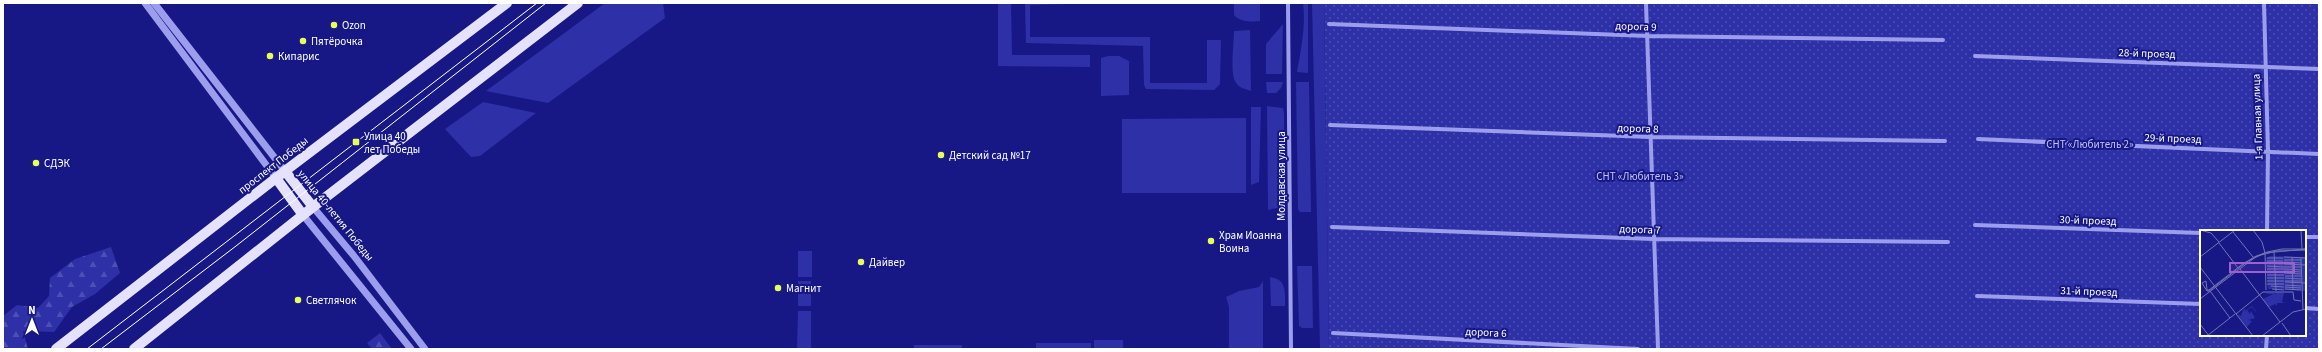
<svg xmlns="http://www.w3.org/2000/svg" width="2322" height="352" font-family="'Source Sans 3',sans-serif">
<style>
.green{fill:#2d30a6}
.forest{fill:url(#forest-firs)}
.garden{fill:url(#garden-dots);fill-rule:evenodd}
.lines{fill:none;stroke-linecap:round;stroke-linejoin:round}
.minor{stroke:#9c9eed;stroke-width:4}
.tertiary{stroke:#9c9eed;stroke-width:7}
.primary{stroke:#e4e2ff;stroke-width:10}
.tram{stroke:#fff;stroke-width:1}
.poi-dot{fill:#e8ff58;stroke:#171885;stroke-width:1.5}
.labels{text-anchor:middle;stroke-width:4;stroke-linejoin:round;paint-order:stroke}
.poi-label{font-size:11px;fill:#fff;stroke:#171885;text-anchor:start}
.street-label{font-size:11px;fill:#fff;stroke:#171885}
.park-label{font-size:11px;fill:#c2c3fa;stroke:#171885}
.inset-road{fill:none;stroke:#7474b6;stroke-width:1}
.view{fill:#9c61cf;fill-opacity:0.15;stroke:#9c61cf;stroke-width:2}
.inset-edge{fill:none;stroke:#fff;stroke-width:2}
</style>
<defs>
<pattern id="forest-firs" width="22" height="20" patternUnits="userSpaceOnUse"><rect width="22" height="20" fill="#2d30a6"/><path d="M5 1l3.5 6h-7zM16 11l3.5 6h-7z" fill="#4c4fb3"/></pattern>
<pattern id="garden-dots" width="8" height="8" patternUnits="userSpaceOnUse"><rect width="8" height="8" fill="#2d30a6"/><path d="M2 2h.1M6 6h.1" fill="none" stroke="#4c4fb3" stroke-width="1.8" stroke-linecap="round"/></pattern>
</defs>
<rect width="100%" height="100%" fill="#171885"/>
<path class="green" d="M 605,3 L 663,3 L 665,18 L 548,103 L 486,91 Z
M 998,3 L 1011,3 L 1012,55 L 1090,55 L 1090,67 L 998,66 Z
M 1025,3 L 1109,3 L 1030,5 L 1030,37 L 1150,37 L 1150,83 L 1207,83 L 1207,40 L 1221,40 L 1220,84 L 1214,90 L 1146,89 L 1144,85 L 1143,46 L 1026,43 Z
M 1234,3 L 1260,3 L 1260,21 C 1252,22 1240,22 1234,15 Z
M 1303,3 L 1308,3 L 1308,73 L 1297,72 C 1301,49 1306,27 1303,3 Z
M 1312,3 L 1324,3 L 1329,349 L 1320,349 Z
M 1283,24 L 1282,74 L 1266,74 L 1266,44 Z
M 1250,30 L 1251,91 C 1245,89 1238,88 1235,81 C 1230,71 1234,43 1234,31 Z
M 1108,56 L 1119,56 L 1129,61 L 1129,95 L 1101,96 L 1101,58 Z
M 1266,82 L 1283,82 L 1281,88 L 1276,93 L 1267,93 Z
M 1296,82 L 1309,82 L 1311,212 L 1300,212 L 1298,209 Z
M 483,102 L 536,113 L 480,156 L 471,157 L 445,129 Z
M 1267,106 L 1283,108 L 1284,113 L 1284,202 L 1281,207 L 1268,210 Z
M 1251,107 L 1261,107 L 1259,182 L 1251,185 Z
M 1246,118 L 1246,193 L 1122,193 L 1122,119 Z
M 798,251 L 812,251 L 812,277 L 798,277 Z
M 1297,266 L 1312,266 L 1313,328 L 1302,328 L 1299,326 Z
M 1270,277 C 1287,279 1285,292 1285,306 L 1271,306 Z
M 798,281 L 811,281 L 811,306 L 798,306 Z
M 1263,281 L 1263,349 L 1229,349 L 1229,307 L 1226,297 L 1239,291 L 1259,287 Z
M 798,311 L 811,311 L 811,349 L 797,349 Z
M 1094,340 L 1123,340 L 1123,349 L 1094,349 Z
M 1036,343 L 1091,343 L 1091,349 L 1036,349 Z
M 914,345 L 962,345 L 962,349 L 914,349 Z"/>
<path class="forest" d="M 111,247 L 120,273 L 95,294 L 72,307 L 54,332 L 23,331 L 28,349 L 3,349 L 3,316 L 17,305 L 38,308 L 49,296 L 50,278 L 75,259 Z
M 380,333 L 392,349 L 372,349 L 367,343 Z"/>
<path class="garden" d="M 1324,3 L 2319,3 L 2319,349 L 1329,349 ZM 2201,231 L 2305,231 L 2305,335 L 2201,335 Z"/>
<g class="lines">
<path class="minor" d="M 1288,3 L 1291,349
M 1646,3 L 1658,349
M 2264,3 L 2268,151 L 2267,231
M 1329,24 L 1648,36 L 1943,40
M 1975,56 L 2319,69
M 1330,125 L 1650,137 L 1945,141
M 1978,139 L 2319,154
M 1975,225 L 2201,233
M 1332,227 L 1653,239 L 1948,242
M 2305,237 L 2319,237
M 1977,296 L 2201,304
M 2305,308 L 2319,309
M 1333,333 L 1638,349
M 2266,349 L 2267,335"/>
<path class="tertiary" d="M 145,3 L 276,178
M 154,3 L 285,171
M 313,207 L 354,256 L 425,349
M 303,215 L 411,349"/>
<path class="primary" d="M 285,171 L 313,207
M 276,178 L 303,215
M 56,349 L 285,171 L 507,3
M 134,349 L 313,207 L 578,3"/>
<path class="tram" d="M 87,349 L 537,3
M 101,349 L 236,246 L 546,3"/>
</g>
<g class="poi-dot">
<circle cx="334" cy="25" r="4"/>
<circle cx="303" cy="41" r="4"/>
<circle cx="270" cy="56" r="4"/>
<rect x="352" y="138" width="8" height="8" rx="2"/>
<circle cx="941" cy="155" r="4"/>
<circle cx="36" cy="163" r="4"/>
<circle cx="1211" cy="241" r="4"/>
<circle cx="861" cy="262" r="4"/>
<circle cx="778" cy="288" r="4"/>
<circle cx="298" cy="300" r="4"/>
</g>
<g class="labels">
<g class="poi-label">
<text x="342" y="29">Ozon</text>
<text x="311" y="45">Пятёрочка</text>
<text x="278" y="60">Кипарис</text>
<text x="364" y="140">Улица 40<tspan x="364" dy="13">лет Победы</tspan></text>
<text x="949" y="159">Детский сад №17</text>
<text x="44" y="167">СДЭК</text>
<text x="1219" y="239">Храм Иоанна<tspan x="1219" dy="13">Воина</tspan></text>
<text x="869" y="266">Дайвер</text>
<text x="786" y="292">Магнит</text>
<text x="306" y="304">Светлячок</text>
</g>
<g class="street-label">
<text transform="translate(1636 26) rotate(2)" y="4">дорога 9</text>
<text transform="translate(2147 53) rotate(2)" y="4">28-й проезд</text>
<text transform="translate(2257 117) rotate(-92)" y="4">1-я Главная улица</text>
<text transform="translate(1638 128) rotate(2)" y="4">дорога 8</text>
<text transform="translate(2173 138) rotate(2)" y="4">29-й проезд</text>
<text transform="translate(273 165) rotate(-38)" y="4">проспект Победы</text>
<text transform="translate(1281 176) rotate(-90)" y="4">Молдавская улица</text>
<text transform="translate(336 215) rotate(51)" y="4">улица 40-летия Победы</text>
<text transform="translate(2088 220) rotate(2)" y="4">30-й проезд</text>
<text transform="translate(1640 229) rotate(2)" y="4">дорога 7</text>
<text transform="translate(2089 291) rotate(2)" y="4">31-й проезд</text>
<text transform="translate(1486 332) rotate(3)" y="4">дорога 6</text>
</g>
<g class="park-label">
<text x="2090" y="148">СНТ «Любитель 2»</text>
<text x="1640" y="180">СНТ «Любитель 3»</text>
</g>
</g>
<g transform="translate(2200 230)">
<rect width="106" height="106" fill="#171885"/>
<path d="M 76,62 L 84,63 L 82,72 L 85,73 L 77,73 L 77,76 L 75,74 L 69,77 L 63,69 L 73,64 L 66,64 L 68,63 L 75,63 L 76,65 ZM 52,76 L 56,81 L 56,82 L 52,77 L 47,80 L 50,84 L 51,81 L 55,88 L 48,90 L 52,91 L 47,97 L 37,84 L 41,86 L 43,80 L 45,79 L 46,82 L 46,80 Z" fill="#2d30a6"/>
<path d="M 70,26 L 106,27 L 106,61 L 68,59 L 66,28 Z" fill="#2d30a6"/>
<path class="inset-road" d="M 0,0 L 11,3 L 19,12M 53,0 L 62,12 L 65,23 L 66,60M 101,0 L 102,19M 33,2 L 53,27M 19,13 L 38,38M 82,19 L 106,19 L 65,23 L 48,31 L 9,61 L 7,61 L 2,53 L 6,51 L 7,60 L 9,60 L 44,33 L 48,31 L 54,27 L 67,22 ZM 74,22 L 76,61M 0,27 L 35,0M 84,27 L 106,28M 92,27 L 93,60M 67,28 L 83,28M 101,28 L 103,80M 84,30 L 101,30M 67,31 L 83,31M 84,32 L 101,33M 67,33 L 83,34M 84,34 L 106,35M 67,36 L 84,37M 0,37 L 53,106M 84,37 L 101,37M 40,39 L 80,92M 67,39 L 84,39M 84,39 L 101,40M 84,41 L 101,42M 67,42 L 84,42M 84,43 L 101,44M 67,45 L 84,45M 85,46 L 101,46M 67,48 L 84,48M 85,48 L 101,49M 67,51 L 84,51M 85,51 L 101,51M 85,52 L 106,53M 67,54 L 84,54M 85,55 L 101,56M 71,56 L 84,57M 85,57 L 101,58M 72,59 L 84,60M 85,59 L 101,60M 10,61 L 30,88M 63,62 L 93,62 L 94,70 L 101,71M 0,69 L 57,26 L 77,21 L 106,20M 36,84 L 63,62M 82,93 L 91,106M 0,94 L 9,106M 7,106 L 35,84M 62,106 L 93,82 L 106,79"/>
<path class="view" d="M 30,33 L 94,33 L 94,42 L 30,42 Z"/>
<rect width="106" height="106" class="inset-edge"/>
</g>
<rect width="2322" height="352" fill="none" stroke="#ffffff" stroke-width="8"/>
<g transform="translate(32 320)" stroke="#171885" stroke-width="3" paint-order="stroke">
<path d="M0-3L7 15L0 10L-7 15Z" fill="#ffffff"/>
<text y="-6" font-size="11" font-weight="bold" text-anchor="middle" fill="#ffffff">N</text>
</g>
</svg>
